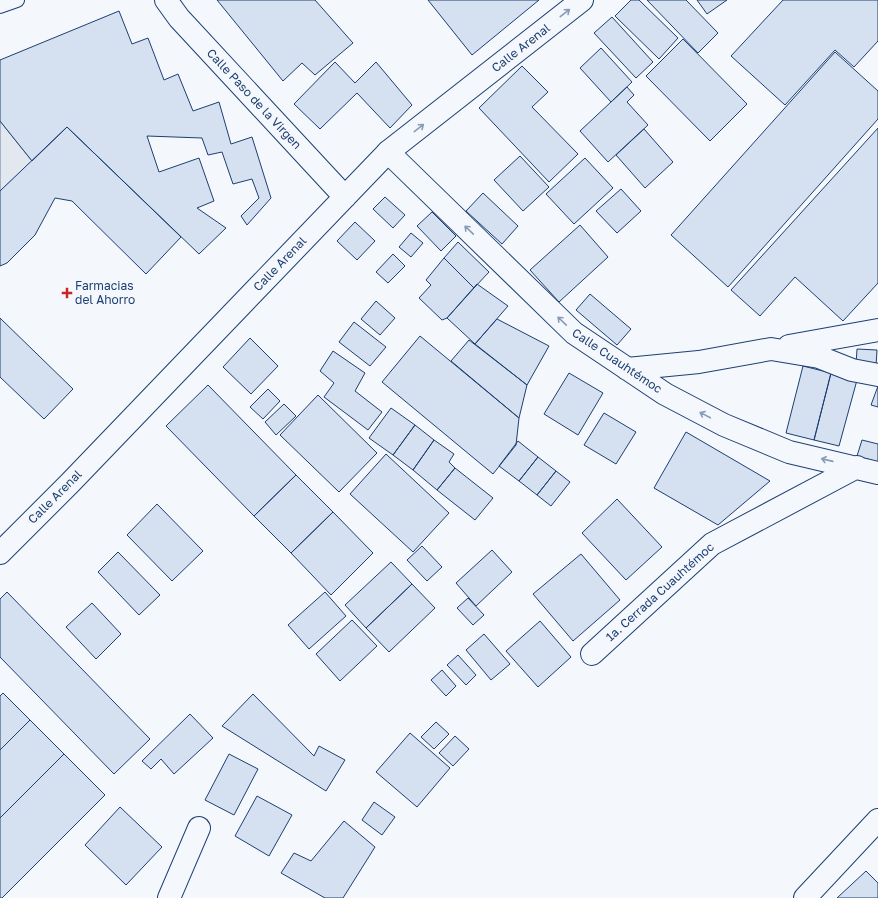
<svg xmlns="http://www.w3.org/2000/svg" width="878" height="898" font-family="'Golos Text',sans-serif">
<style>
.parking{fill:#e3e8f0;stroke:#687fa3}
.building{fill:#d5e0f0;stroke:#1d3f73}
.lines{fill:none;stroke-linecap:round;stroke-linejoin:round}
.lane-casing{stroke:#1d3f73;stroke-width:16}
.street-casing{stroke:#1d3f73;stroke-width:24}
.secondary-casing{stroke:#1d3f73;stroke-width:24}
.lane{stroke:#f4f7fb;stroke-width:14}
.street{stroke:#f4f7fb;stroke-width:22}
.secondary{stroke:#f4f7fb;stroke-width:22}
.oneway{stroke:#889bb7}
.poi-dot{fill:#c62828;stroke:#f4f7fb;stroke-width:1.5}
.labels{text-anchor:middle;stroke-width:3;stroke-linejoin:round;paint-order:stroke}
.street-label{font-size:12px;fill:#1d3f73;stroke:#f4f7fb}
.poi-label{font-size:12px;fill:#1d3f73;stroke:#f4f7fb;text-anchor:start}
</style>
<rect width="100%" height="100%" fill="#f4f7fb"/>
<path class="parking" d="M 0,121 L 32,161 L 0,191 Z"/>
<path class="building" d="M 217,0 L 315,0 L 353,43 L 315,75 L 302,63 L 283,81 Z
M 428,0 L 539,0 L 472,55 Z
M 631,0 L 639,0 L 678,38 L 659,59 L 615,16 Z
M 647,0 L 686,0 L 718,33 L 698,53 Z
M 697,0 L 727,0 L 707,14 Z
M 783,0 L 878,0 L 878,41 L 854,67 L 835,50 L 785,105 L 731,56 Z
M 119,11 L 132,44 L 148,38 L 164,80 L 178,74 L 193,111 L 219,102 L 231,144 L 252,137 L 271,198 L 247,225 L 241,216 L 259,198 L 252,179 L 233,184 L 222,152 L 208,155 L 202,138 L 147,136 L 159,172 L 199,158 L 214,201 L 197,208 L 226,228 L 199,254 L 67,127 L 32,161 L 0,121 L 0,60 Z
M 612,17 L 653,62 L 636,78 L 594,33 Z
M 683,39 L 747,104 L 710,141 L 646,76 Z
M 601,48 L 632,82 L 611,102 L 580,68 Z
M 835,52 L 878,91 L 878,119 L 728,287 L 671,235 Z
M 335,62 L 355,83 L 376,62 L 412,105 L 390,128 L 357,93 L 320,129 L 294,104 Z
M 522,66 L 548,92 L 532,107 L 578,154 L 549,182 L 479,108 Z
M 627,87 L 634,95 L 627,102 L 648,125 L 608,162 L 580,131 Z
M 67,127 L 181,237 L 146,274 L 72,201 L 55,198 L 35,235 L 7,263 L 0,266 L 0,191 Z
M 878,128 L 878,283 L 843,321 L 795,277 L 760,316 L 731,290 Z
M 644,129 L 673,162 L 645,188 L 616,155 Z
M 520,156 L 549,187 L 523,211 L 494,180 Z
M 585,158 L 613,188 L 574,224 L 546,194 Z
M 621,189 L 641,211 L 617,233 L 596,211 Z
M 483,193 L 518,226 L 502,244 L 466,211 Z
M 385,197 L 405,215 L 393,228 L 373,209 Z
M 432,212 L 456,236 L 441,251 L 417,226 Z
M 355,222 L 375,241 L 357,260 L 337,241 Z
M 580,225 L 608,257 L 559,302 L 530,270 Z
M 411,233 L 423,243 L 411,257 L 399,247 Z
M 458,242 L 489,272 L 474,288 L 444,258 Z
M 393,254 L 405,266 L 388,283 L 376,272 Z
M 444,258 L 474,288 L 447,318 L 442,320 L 419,298 L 431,285 L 426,280 Z
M 477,284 L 508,306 L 475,344 L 447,318 Z
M 590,294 L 631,329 L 617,345 L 576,310 Z
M 376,301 L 395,318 L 380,335 L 361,319 Z
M 0,318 L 73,389 L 44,419 L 0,377 Z
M 497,319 L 549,346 L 527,385 L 475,344 Z
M 354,322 L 386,347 L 370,366 L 339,342 Z
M 420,336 L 519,418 L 516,445 L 493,474 L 382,382 Z
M 250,338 L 278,366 L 251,394 L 223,367 Z
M 469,340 L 527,385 L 519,418 L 451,361 Z
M 857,349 L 877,350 L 876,366 L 856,365 Z
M 333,351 L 365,373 L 355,391 L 382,412 L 368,430 L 324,397 L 334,383 L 320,371 Z
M 803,366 L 831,373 L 814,440 L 786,433 Z
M 569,373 L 603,393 L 578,435 L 544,414 Z
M 831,373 L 857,380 L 839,446 L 814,440 Z
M 208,385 L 296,475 L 254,516 L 166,426 Z
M 878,386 L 878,407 L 871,405 Z
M 268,389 L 280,401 L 263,419 L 250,407 Z
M 318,395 L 377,453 L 339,492 L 280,435 Z
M 284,404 L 296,416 L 276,435 L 265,422 Z
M 391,408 L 415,425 L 393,455 L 369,438 Z
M 604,413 L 636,432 L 616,464 L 584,445 Z
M 415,425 L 434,440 L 413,470 L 393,455 Z
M 686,432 L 770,481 L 718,525 L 654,488 Z
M 434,440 L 454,454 L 449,462 L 455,468 L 437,490 L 413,470 Z
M 862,440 L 878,444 L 878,462 L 857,456 Z
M 518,441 L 538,457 L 519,481 L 499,466 Z
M 386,454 L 449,513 L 413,552 L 350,494 Z
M 538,457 L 556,471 L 537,495 L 519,481 Z
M 455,468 L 493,498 L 475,520 L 437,490 Z
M 556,471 L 570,482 L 551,506 L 537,495 Z
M 296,475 L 333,512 L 291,553 L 254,516 Z
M 617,499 L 662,547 L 626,580 L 582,533 Z
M 157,504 L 203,551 L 172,581 L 127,535 Z
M 333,512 L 373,553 L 331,595 L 291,553 Z
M 422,546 L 442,567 L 427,581 L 407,560 Z
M 492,550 L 512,572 L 476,606 L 456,583 Z
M 118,552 L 160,595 L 139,615 L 98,572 Z
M 581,554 L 620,600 L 573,641 L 533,594 Z
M 391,562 L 412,584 L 366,628 L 345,605 Z
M 412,584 L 435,608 L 389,652 L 366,628 Z
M 7,592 L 150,739 L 114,774 L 0,657 L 0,599 Z
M 325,592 L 346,616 L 309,649 L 288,625 Z
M 468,598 L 484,615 L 473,625 L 457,608 Z
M 92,603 L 121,634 L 96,659 L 66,627 Z
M 352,620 L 377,646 L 340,681 L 316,654 Z
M 540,621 L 571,657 L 538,687 L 506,651 Z
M 484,634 L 510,664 L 491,680 L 466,650 Z
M 458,655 L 476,675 L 466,685 L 447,665 Z
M 442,670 L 456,686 L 446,696 L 431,680 Z
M 3,693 L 30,720 L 0,750 L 0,696 Z
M 253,694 L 314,756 L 319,746 L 345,760 L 326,791 L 222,726 Z
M 190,714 L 213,738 L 174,774 L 161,759 L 151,769 L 142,761 Z
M 30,720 L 64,754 L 0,818 L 0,750 Z
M 436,722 L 449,734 L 434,749 L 421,737 Z
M 410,733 L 450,768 L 417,807 L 376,772 Z
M 455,736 L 469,749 L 453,766 L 439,753 Z
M 64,754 L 105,795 L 2,898 L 0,898 L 0,818 Z
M 229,754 L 258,769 L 234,815 L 205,800 Z
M 257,796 L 292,815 L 269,856 L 235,836 Z
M 374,802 L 395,817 L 382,835 L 362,820 Z
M 120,807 L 162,847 L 126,885 L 85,845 Z
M 344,821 L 375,847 L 343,898 L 325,898 L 281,873 L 294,853 L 311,861 Z
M 866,871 L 878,883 L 878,898 L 837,898 Z"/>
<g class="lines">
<g class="lane-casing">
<path id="lane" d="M 0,6 L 17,0"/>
</g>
<g class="street-casing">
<path id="street" d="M 388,152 L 574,333 L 665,394 L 724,425 L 789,452 L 878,473
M 789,346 L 878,330
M 627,369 L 699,362 L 771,349 L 819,357 L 852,370 L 878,375
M 592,654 L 712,544 L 857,467
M 169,898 L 199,828
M 805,898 L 878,820"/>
</g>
<g class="secondary-casing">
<path id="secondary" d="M 166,0 L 179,18 L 345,197
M 0,553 L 70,483 L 388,152 L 582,0"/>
</g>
<use href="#lane" class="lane"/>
<use href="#street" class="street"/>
<use href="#secondary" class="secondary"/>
</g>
<defs><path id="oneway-shaft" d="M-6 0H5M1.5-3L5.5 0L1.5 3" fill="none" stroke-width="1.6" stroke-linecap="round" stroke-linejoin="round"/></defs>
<g class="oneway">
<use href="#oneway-shaft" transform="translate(565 13) rotate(-38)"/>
<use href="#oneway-shaft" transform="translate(419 128) rotate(-38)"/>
<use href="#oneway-shaft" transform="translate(469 230) rotate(-136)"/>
<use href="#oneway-shaft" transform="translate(562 321) rotate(-136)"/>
<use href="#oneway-shaft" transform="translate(705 415) rotate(-152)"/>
<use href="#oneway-shaft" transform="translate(827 460) rotate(-167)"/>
</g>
<path class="poi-dot" d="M65 287h4v4h4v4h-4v4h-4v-4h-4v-4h4z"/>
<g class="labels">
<g class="street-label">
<text transform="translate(521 48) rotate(-38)" y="4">Calle Arenal</text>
<text transform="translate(254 99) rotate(47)" y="4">Calle Paso de la Virgen</text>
<text transform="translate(280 264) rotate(-46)" y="4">Calle Arenal</text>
<text transform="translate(617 361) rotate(34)" y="4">Calle Cuauhtémoc</text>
<text transform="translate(55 497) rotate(-45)" y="4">Calle Arenal</text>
<text transform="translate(660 592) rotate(-42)" y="4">1a. Cerrada Cuauhtémoc</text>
</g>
<g class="poi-label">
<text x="75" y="290">Farmacias<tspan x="75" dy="14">del Ahorro</tspan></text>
</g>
</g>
</svg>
